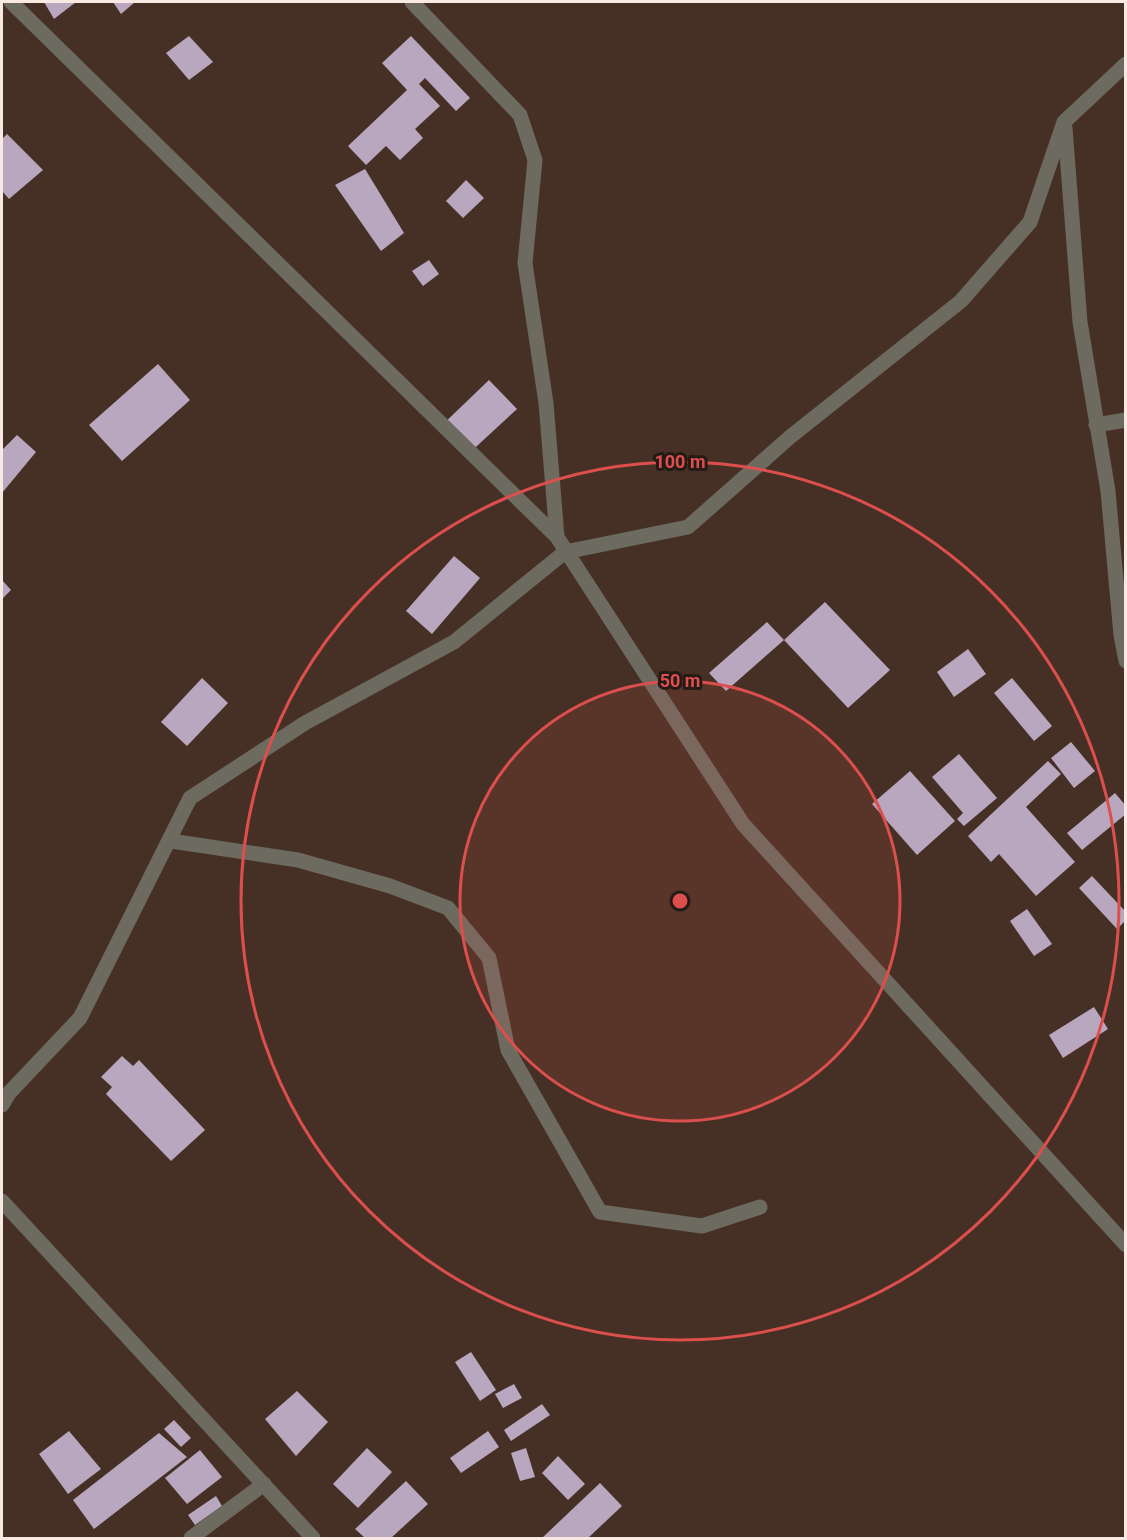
<svg xmlns="http://www.w3.org/2000/svg" width="1127" height="1540" font-family="Roboto,sans-serif">
<style>
.building{fill:#b8a7bf}
.lines{fill:none;stroke-linecap:round;stroke-linejoin:round}
.minor{stroke:#6d6a60;stroke-width:15}
.ring{fill:none;stroke:#dd4f4d;stroke-width:3}
.centre{fill:#dd4f4d;stroke:#251b16;stroke-width:3}
.ring-label{font-size:18px;text-anchor:middle;font-weight:bold;fill:#dd4f4d;stroke:#251b16;stroke-width:6;stroke-linejoin:round;paint-order:stroke}
</style>
<rect width="100%" height="100%" fill="#463025"/>
<path class="building" d="M 44,2 L 76,2 L 54,19 Z
M 113,2 L 135,2 L 121,14 Z
M 189,36 L 213,62 L 189,80 L 166,53 Z
M 411,36 L 470,98 L 456,111 L 425,78 L 419,84 L 440,106 L 415,129 L 423,138 L 400,160 L 386,146 L 366,165 L 348,146 L 407,90 L 382,63 Z
M 7,134 L 43,170 L 9,199 L 2,191 L 2,139 Z
M 365,169 L 404,233 L 381,251 L 335,185 Z
M 466,180 L 484,198 L 463,218 L 446,201 Z
M 429,260 L 439,274 L 423,286 L 412,271 Z
M 158,364 L 190,400 L 122,461 L 89,425 Z
M 489,380 L 517,409 L 465,457 L 438,429 Z
M 17,435 L 36,452 L 2,493 L 2,450 Z
M 454,556 L 480,578 L 432,634 L 406,611 Z
M 2,580 L 11,590 L 2,599 Z
M 825,602 L 890,670 L 848,708 L 784,640 Z
M 767,622 L 784,640 L 726,691 L 709,673 Z
M 968,649 L 986,674 L 954,697 L 937,672 Z
M 202,678 L 228,703 L 187,746 L 161,722 Z
M 1012,678 L 1052,726 L 1034,741 L 994,693 Z
M 1071,742 L 1095,771 L 1074,788 L 1051,758 Z
M 959,754 L 997,798 L 964,826 L 957,819 L 963,813 L 932,777 Z
M 1048,761 L 1061,774 L 1026,807 L 1075,862 L 1036,896 L 999,854 L 991,862 L 968,836 Z
M 910,771 L 955,821 L 917,855 L 872,804 Z
M 1115,793 L 1126,806 L 1126,814 L 1082,850 L 1067,833 Z
M 1092,876 L 1126,912 L 1126,920 L 1117,929 L 1079,888 Z
M 1027,909 L 1052,944 L 1034,956 L 1010,921 Z
M 1094,1007 L 1108,1029 L 1063,1058 L 1049,1035 Z
M 122,1056 L 133,1066 L 139,1060 L 205,1130 L 171,1161 L 106,1094 L 112,1087 L 101,1077 Z
M 471,1352 L 496,1390 L 480,1401 L 455,1362 Z
M 514,1384 L 522,1398 L 503,1408 L 495,1394 Z
M 297,1391 L 328,1422 L 296,1456 L 265,1419 Z
M 542,1404 L 550,1415 L 511,1441 L 504,1430 Z
M 174,1420 L 191,1438 L 181,1447 L 164,1429 Z
M 69,1431 L 101,1469 L 68,1494 L 39,1454 Z
M 488,1431 L 499,1447 L 461,1473 L 450,1458 Z
M 159,1433 L 187,1457 L 94,1529 L 73,1500 Z
M 367,1448 L 392,1472 L 358,1508 L 333,1484 Z
M 526,1448 L 535,1477 L 520,1481 L 511,1453 Z
M 200,1450 L 222,1477 L 187,1504 L 165,1478 Z
M 558,1456 L 585,1484 L 568,1500 L 542,1473 Z
M 406,1481 L 428,1504 L 391,1538 L 365,1538 L 355,1529 Z
M 600,1483 L 622,1506 L 588,1538 L 542,1538 Z
M 216,1496 L 222,1506 L 195,1525 L 188,1515 Z"/>
<g class="lines">
<path class="minor" d="M 11,2 L 557,537 L 743,824 L 1126,1245
M 412,2 L 520,115 L 535,160 L 525,263 L 546,403 L 557,537
M 1065,128 L 1080,322 L 1108,491 L 1121,635 L 1126,661
M 1096,425 L 1126,420
M 171,841 L 298,860 L 390,886 L 448,908 L 489,958 L 508,1050 L 600,1212 L 702,1226 L 760,1207
M 2,1105 L 9,1093 L 80,1018 L 190,798 L 305,723 L 454,642 L 565,552 L 688,527 L 790,437 L 961,301 L 1030,222 L 1064,122 L 1126,64
M 2,1201 L 313,1538
M 191,1538 L 264,1484"/>
</g>
<circle cx="680" cy="901" r="220" fill="#dd4f4d" fill-opacity=".12"/>
<g class="ring">
<circle cx="680" cy="901" r="220"/>
<circle cx="680" cy="901" r="439"/>
</g>
<circle cx="680" cy="901" r="9" class="centre"/>
<g class="ring-label">
<text x="680" y="468">100 m</text>
<text x="680" y="687">50 m</text>
</g>
<rect width="1127" height="1540" fill="none" stroke="#f8e9e2" stroke-width="6"/>
</svg>
